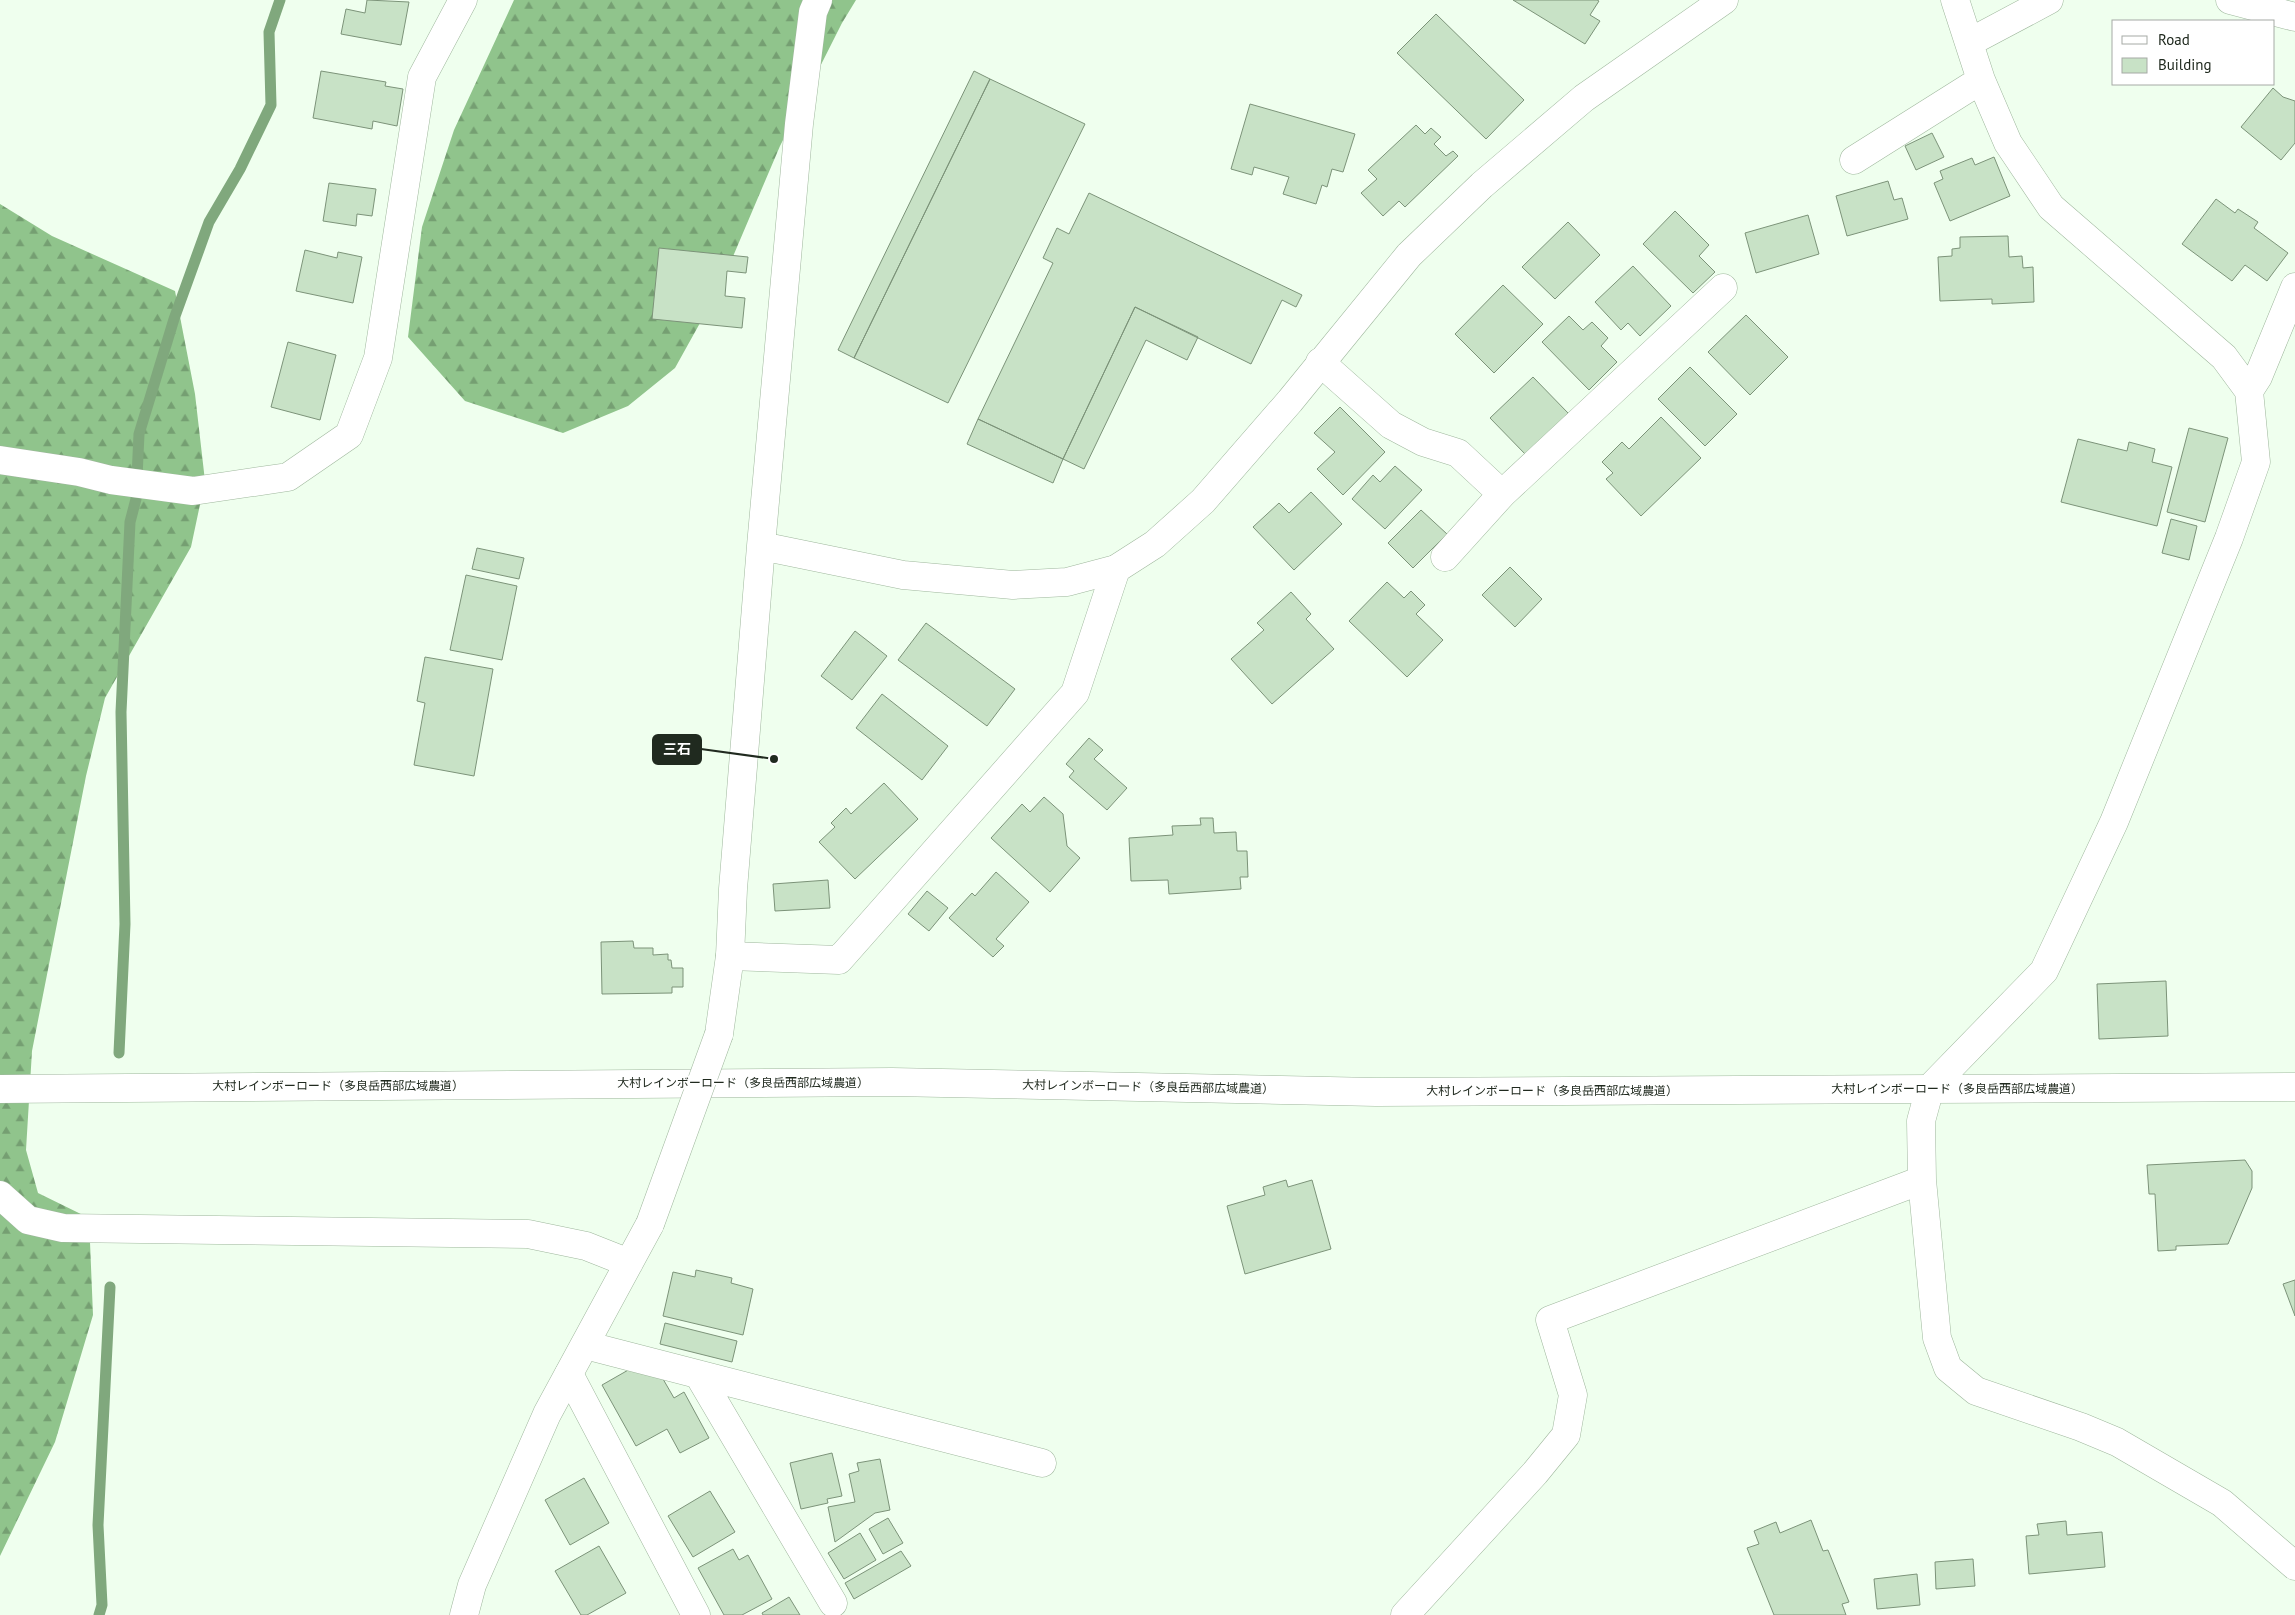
<svg xmlns="http://www.w3.org/2000/svg" width="2295" height="1615" font-family="'PT Sans','Noto Sans JP',sans-serif">
<style>
.forest{fill:url(#forest-firs)}
.lines{fill:none;stroke-linecap:round;stroke-linejoin:round}
.stream{stroke:#80a87d;stroke-width:11}
.building{fill:#c8e2c6;stroke:#7c9379}
.street-casing{stroke:#9fb79d;stroke-width:29}
.secondary-casing{stroke:#9fb79d;stroke-width:29}
.street{stroke:#fff;stroke-width:28}
.secondary{stroke:#fff;stroke-width:28}
.secondary-bridge-casing{stroke:#9fb79d;stroke-width:29;stroke-linecap:butt}
.secondary-bridge{stroke:#fff;stroke-width:28}
.labels{text-anchor:middle;stroke-width:4;stroke-linejoin:round;paint-order:stroke}
.street-label{font-size:12px;fill:#202a1f;stroke:#fff}
.leader{fill:none;stroke:#202a1f;stroke-width:2}
.callout-dot{fill:#202a1f;stroke:#fff;stroke-width:2}
.callout{fill:#202a1f;stroke:#202a1f;stroke-width:2}
.callout-label{font-size:14px;text-anchor:middle;font-weight:bold;fill:#fff}
</style>
<defs>
<pattern id="forest-firs" width="22" height="20" patternUnits="userSpaceOnUse" patternTransform="scale(1.25)"><rect width="22" height="20" fill="#90c48c"/><path d="M5 1l3.5 6h-7zM16 11l3.5 6h-7z" fill="#759f72"/></pattern>
</defs>
<rect width="100%" height="100%" fill="#efffee"/>
<path class="forest" d="M 514,0 L 856,0 L 842,23 L 780,146 L 720,287 L 675,368 L 628,406 L 563,433 L 465,401 L 408,337 L 422,227 L 454,130 Z
M 0,204 L 52,236 L 175,291 L 195,394 L 205,481 L 191,547 L 105,698 L 86,776 L 32,1051 L 26,1150 L 38,1193 L 89,1218 L 93,1315 L 55,1442 L 0,1556 Z"/>
<g class="lines">
<path class="stream" d="M 119,1053 L 125,924 L 121,712 L 130,522 L 136,499 L 139,434 L 174,319 L 209,222 L 240,169 L 271,105 L 269,32 L 280,0
M 99,1615 L 102,1605 L 98,1525 L 110,1287"/>
</g>
<path class="building" d="M 367,0 L 409,2 L 401,45 L 341,34 L 346,9 L 365,13 Z
M 1513,0 L 1597,0 L 1599,1 L 1590,15 L 1600,21 L 1585,44 Z
M 1436,14 L 1524,100 L 1486,139 L 1397,53 Z
M 321,71 L 386,82 L 385,86 L 403,89 L 397,126 L 373,121 L 372,129 L 313,118 Z
M 974,71 L 990,79 L 854,358 L 838,350 Z
M 990,79 L 1085,124 L 948,403 L 854,358 Z
M 2273,88 L 2283,97 L 2295,101 L 2295,143 L 2281,160 L 2241,127 Z
M 1250,104 L 1355,134 L 1343,172 L 1332,169 L 1327,187 L 1322,185 L 1316,204 L 1283,194 L 1289,177 L 1254,167 L 1252,175 L 1231,169 Z
M 1416,125 L 1425,134 L 1431,128 L 1441,137 L 1434,144 L 1446,156 L 1453,151 L 1458,156 L 1405,207 L 1399,201 L 1383,216 L 1361,193 L 1377,179 L 1368,170 Z
M 1932,133 L 1944,157 L 1916,170 L 1905,146 Z
M 1994,157 L 2010,196 L 1950,221 L 1934,183 L 1943,179 L 1940,171 L 1972,158 L 1975,165 Z
M 1888,181 L 1894,200 L 1902,198 L 1908,219 L 1847,236 L 1836,196 Z
M 329,183 L 376,189 L 372,216 L 357,214 L 356,226 L 323,221 Z
M 1089,193 L 1302,295 L 1296,307 L 1282,300 L 1251,364 L 1135,307 L 1063,459 L 978,419 L 1053,263 L 1043,258 L 1057,228 L 1069,234 Z
M 2216,199 L 2235,213 L 2238,209 L 2258,222 L 2254,228 L 2288,253 L 2267,281 L 2245,265 L 2232,281 L 2182,244 Z
M 1675,211 L 1709,245 L 1699,256 L 1715,272 L 1693,293 L 1643,244 Z
M 1808,215 L 1819,254 L 1756,273 L 1745,233 Z
M 1568,222 L 1600,255 L 1555,299 L 1522,267 Z
M 2008,236 L 2009,257 L 2022,256 L 2023,268 L 2033,267 L 2034,302 L 1992,304 L 1992,299 L 1940,301 L 1938,257 L 1952,256 L 1952,249 L 1960,248 L 1960,237 Z
M 659,248 L 748,257 L 746,273 L 727,271 L 725,296 L 745,298 L 742,328 L 652,319 Z
M 305,250 L 337,258 L 338,252 L 362,257 L 353,303 L 296,291 Z
M 1633,266 L 1671,306 L 1640,336 L 1628,323 L 1621,330 L 1595,302 Z
M 1503,285 L 1543,324 L 1494,373 L 1455,334 Z
M 1135,307 L 1198,337 L 1187,360 L 1146,340 L 1084,469 L 1063,459 Z
M 1746,315 L 1788,357 L 1750,395 L 1708,352 Z
M 1569,316 L 1583,330 L 1592,322 L 1608,338 L 1601,346 L 1617,362 L 1589,390 L 1542,342 Z
M 288,342 L 336,355 L 320,420 L 271,407 Z
M 1690,367 L 1737,414 L 1705,446 L 1658,399 Z
M 1533,377 L 1568,413 L 1526,455 L 1490,418 Z
M 1340,407 L 1385,452 L 1343,495 L 1317,469 L 1335,452 L 1314,433 Z
M 1661,417 L 1701,458 L 1641,516 L 1606,479 L 1613,473 L 1602,462 L 1622,442 L 1629,449 Z
M 978,419 L 1063,459 L 1053,483 L 967,444 Z
M 2189,428 L 2228,438 L 2205,522 L 2167,512 Z
M 2078,439 L 2127,451 L 2129,442 L 2155,449 L 2152,462 L 2172,467 L 2157,526 L 2061,502 Z
M 1395,466 L 1422,490 L 1385,529 L 1352,499 L 1373,475 L 1380,482 Z
M 1311,492 L 1342,524 L 1294,570 L 1253,527 L 1279,503 L 1289,513 Z
M 1421,510 L 1447,534 L 1413,568 L 1388,543 Z
M 2171,519 L 2197,526 L 2189,560 L 2162,553 Z
M 477,548 L 524,558 L 519,579 L 472,569 Z
M 1510,567 L 1542,599 L 1515,627 L 1482,595 Z
M 466,575 L 517,586 L 502,660 L 450,650 Z
M 1387,582 L 1404,598 L 1411,591 L 1425,605 L 1416,614 L 1443,640 L 1407,677 L 1349,621 Z
M 1291,592 L 1311,614 L 1306,619 L 1334,649 L 1272,704 L 1231,659 L 1264,630 L 1257,623 Z
M 926,623 L 1015,689 L 987,726 L 898,660 Z
M 855,631 L 887,656 L 852,700 L 821,676 Z
M 425,657 L 493,669 L 474,776 L 414,765 L 425,703 L 417,701 Z
M 882,694 L 948,746 L 922,780 L 856,728 Z
M 1089,738 L 1103,750 L 1094,759 L 1127,788 L 1107,810 L 1069,777 L 1074,771 L 1066,764 Z
M 884,783 L 918,819 L 855,879 L 819,842 L 835,827 L 831,823 L 846,808 L 851,814 Z
M 1044,797 L 1063,814 L 1067,846 L 1080,858 L 1050,892 L 991,838 L 1022,804 L 1030,812 Z
M 1200,818 L 1213,818 L 1214,833 L 1236,832 L 1237,851 L 1247,851 L 1248,877 L 1240,877 L 1241,889 L 1169,894 L 1168,880 L 1131,881 L 1129,838 L 1173,835 L 1172,826 L 1201,825 Z
M 996,872 L 1029,902 L 996,939 L 1004,946 L 993,957 L 949,918 L 972,893 L 975,896 Z
M 828,880 L 830,908 L 775,911 L 773,884 Z
M 927,891 L 948,908 L 929,931 L 908,914 Z
M 633,941 L 634,948 L 653,948 L 653,955 L 668,954 L 668,960 L 671,960 L 672,968 L 683,968 L 683,987 L 672,987 L 672,993 L 602,994 L 601,942 Z
M 2166,981 L 2168,1036 L 2099,1039 L 2097,984 Z
M 2245,1160 L 2252,1171 L 2252,1188 L 2228,1244 L 2176,1246 L 2176,1250 L 2158,1251 L 2155,1194 L 2149,1194 L 2147,1165 Z
M 1286,1180 L 1288,1187 L 1312,1180 L 1331,1249 L 1245,1274 L 1227,1206 L 1265,1195 L 1263,1187 Z
M 696,1270 L 732,1278 L 731,1283 L 753,1289 L 743,1335 L 663,1316 L 673,1272 L 695,1277 Z
M 2295,1280 L 2295,1316 L 2283,1284 Z
M 665,1323 L 737,1341 L 732,1362 L 660,1344 Z
M 630,1369 L 663,1379 L 674,1398 L 684,1392 L 709,1438 L 680,1453 L 667,1429 L 636,1446 L 602,1385 Z
M 832,1453 L 842,1496 L 827,1499 L 828,1503 L 801,1509 L 790,1463 Z
M 880,1459 L 890,1510 L 875,1513 L 835,1542 L 828,1507 L 855,1502 L 849,1474 L 859,1471 L 857,1463 Z
M 584,1478 L 609,1523 L 570,1545 L 545,1500 Z
M 710,1491 L 735,1532 L 693,1557 L 668,1516 Z
M 888,1518 L 903,1543 L 883,1554 L 869,1529 Z
M 1811,1520 L 1823,1551 L 1828,1550 L 1849,1602 L 1842,1604 L 1846,1615 L 1774,1615 L 1747,1548 L 1759,1544 L 1754,1531 L 1776,1522 L 1780,1533 Z
M 2066,1521 L 2067,1535 L 2102,1532 L 2105,1567 L 2029,1574 L 2026,1536 L 2039,1535 L 2037,1524 Z
M 860,1533 L 876,1560 L 844,1579 L 828,1553 Z
M 599,1546 L 626,1593 L 587,1615 L 581,1615 L 555,1571 Z
M 733,1549 L 739,1560 L 748,1555 L 772,1599 L 742,1615 L 724,1615 L 698,1568 Z
M 901,1551 L 911,1566 L 854,1599 L 845,1583 Z
M 1973,1559 L 1975,1586 L 1936,1589 L 1935,1562 Z
M 1917,1574 L 1920,1605 L 1877,1609 L 1874,1579 Z
M 789,1597 L 800,1615 L 763,1615 L 762,1613 Z"/>
<g class="lines">
<g class="street-casing">
<path id="street" d="M 1955,0 L 1981,80 L 2008,143 L 2051,207 L 2224,357 L 2249,391 L 2256,462 L 2229,538 L 2114,822 L 2044,971 L 1930,1088 L 1921,1121 L 1922,1180 L 1937,1338 L 1948,1368 L 1976,1391 L 2081,1427 L 2117,1442 L 2222,1503 L 2295,1566
M 2230,0 L 2295,17
M 1970,42 L 2049,0
M 1854,160 L 1981,80
M 1320,362 L 1391,425 L 1423,442 L 1458,453 L 1502,494 L 1445,557
M 2249,391 L 2258,377 L 2295,287
M 0,460 L 79,472 L 111,480 L 193,491 L 288,477 L 349,435 L 378,358 L 422,77 L 463,0
M 1502,494 L 1723,288
M 730,956 L 839,960 L 1075,693 L 1116,569
M 585,1345 L 1042,1463
M 569,1374 L 696,1615
M 698,1374 L 833,1603
M 1405,1615 L 1535,1473 L 1566,1435 L 1573,1395 L 1550,1320 L 1922,1180"/>
</g>
<g class="secondary-casing">
<path id="secondary" d="M 761,546 L 903,575 L 1013,585 L 1067,582 L 1116,569 L 1155,544 L 1203,501 L 1290,401 L 1409,255 L 1482,185 L 1584,98 L 1724,0
M 719,1034 L 730,956 L 733,889 L 761,546 L 799,124 L 813,12 L 818,0
M 0,1089 L 892,1082 L 1376,1092 L 2295,1087
M 0,1195 L 28,1220 L 63,1228 L 528,1234 L 586,1246 L 629,1263
M 464,1615 L 472,1585 L 547,1414 L 650,1224"/>
</g>
<use href="#street" class="street"/>
<use href="#secondary" class="secondary"/>
<g class="secondary-bridge-casing">
<path id="secondary-bridge" d="M 650,1224 L 719,1034"/>
</g>
<use href="#secondary-bridge" class="secondary-bridge"/>
</g>
<g class="labels">
<g class="street-label">
<text x="743" y="1087">大村レインボーロード（多良岳西部広域農道）</text>
<text x="338" y="1090">大村レインボーロード（多良岳西部広域農道）</text>
<text transform="translate(1148 1087) rotate(1)" y="4">大村レインボーロード（多良岳西部広域農道）</text>
<text x="1957" y="1093">大村レインボーロード（多良岳西部広域農道）</text>
<text x="1552" y="1095">大村レインボーロード（多良岳西部広域農道）</text>
</g>
</g>
<path class="leader" d="M774 759L701 749"/>
<circle class="callout-dot" cx="774" cy="759" r="5"/>
<rect class="callout" x="653" y="735" width="48" height="29" rx="5"/>
<g class="callout-label">
<text x="677" y="754">三石</text>
</g>
<rect x="2112" y="20" width="162" height="65" fill="#ffffff" stroke="#a6aaa5"/>
<rect x="2122" y="36" width="25" height="8" fill="#ffffff" stroke="#a6aaa5"/>
<text x="2158" y="45" font-size="15" fill="#202a1f">Road</text>
<rect x="2122" y="58" width="25" height="15" fill="#c8e2c6" stroke="#a6aaa5"/>
<text x="2158" y="70" font-size="15" fill="#202a1f">Building</text>
</svg>
